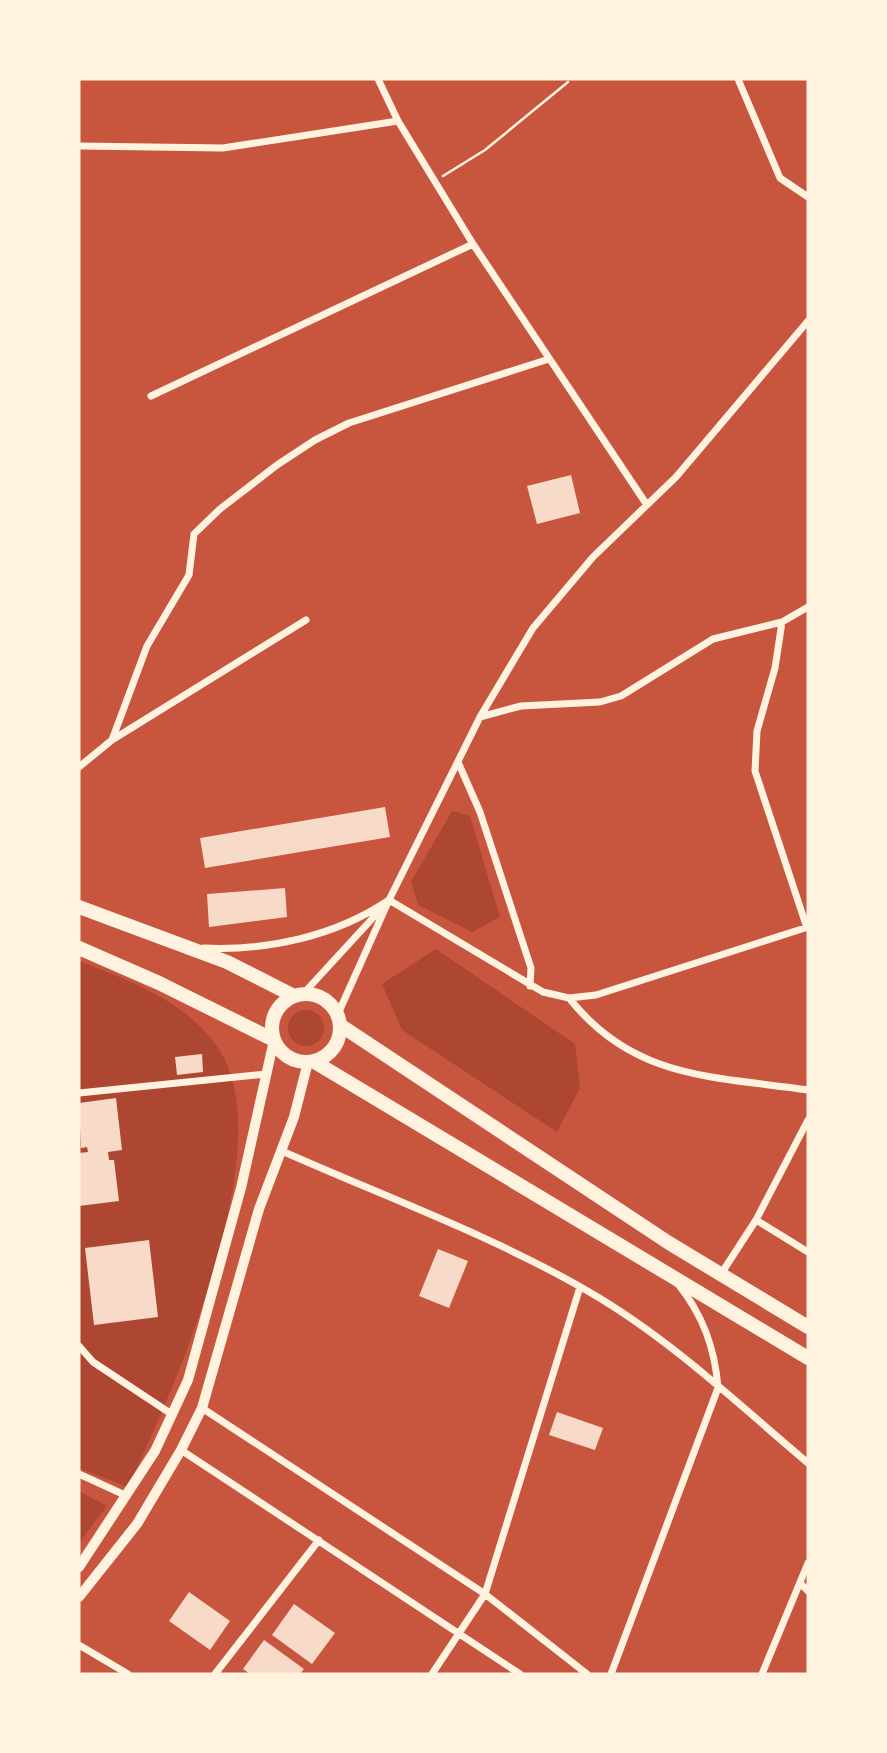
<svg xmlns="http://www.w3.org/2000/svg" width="887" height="1753" font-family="'Space Grotesk',sans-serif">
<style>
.green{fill:#ae4732}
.building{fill:#f7dbc8}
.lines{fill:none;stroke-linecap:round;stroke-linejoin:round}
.path{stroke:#fff3e0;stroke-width:2.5}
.minor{stroke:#fff3e0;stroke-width:7}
.tertiary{stroke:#fff3e0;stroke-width:10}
.primary{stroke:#fff3e0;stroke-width:14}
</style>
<rect width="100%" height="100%" fill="#c8553d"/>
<path class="green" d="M 452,811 L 470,816 L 500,917 L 472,932 L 418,905 L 411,882 Z
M 436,949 L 575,1044 L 580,1088 L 557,1132 L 402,1030 L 382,984 Z
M 79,961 C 130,981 189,1002 220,1051 C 281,1148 173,1392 128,1487 L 79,1468 Z
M288 1028a18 18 0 1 1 36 0a18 18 0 1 1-36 0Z
M 79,1491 L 107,1506 L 79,1543 Z"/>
<path class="building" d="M 571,475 L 580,513 L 537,524 L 527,486 Z
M 385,807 L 390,837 L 205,868 L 200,838 Z
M 285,888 L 287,917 L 209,927 L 207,894 Z
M 202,1054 L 203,1072 L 177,1075 L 175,1057 Z
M 116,1098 L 122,1150 L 108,1152 L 109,1160 L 114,1160 L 119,1201 L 79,1206 L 79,1153 L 88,1152 L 87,1147 L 81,1148 L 79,1103 Z
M 149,1240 L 158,1317 L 94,1325 L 85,1248 Z
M 438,1249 L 468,1261 L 449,1308 L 419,1296 Z
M 557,1412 L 603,1428 L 595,1450 L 549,1435 Z
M 189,1592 L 230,1621 L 210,1650 L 169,1621 Z
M 294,1604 L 335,1633 L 312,1664 L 272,1635 Z
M 264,1640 L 304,1669 L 300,1674 L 250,1674 L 243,1669 Z"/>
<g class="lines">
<path class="path" d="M 443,176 L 485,150 L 568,82"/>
<path class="minor" d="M 378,79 L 398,121 L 473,244 L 647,505
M 738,79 L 780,178 L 808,197
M 79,146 L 223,148 L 398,121
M 151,396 L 473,244
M 306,620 L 112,740 L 147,646 L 189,575 L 194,534 L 220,509 L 277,465 L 315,440 L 349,423 L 549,359
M 782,622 L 775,668 L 757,731 L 755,771 L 807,928
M 480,717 L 521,706 L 600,702 L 621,696 L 713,639 L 782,622 L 808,607
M 458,762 L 480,812 L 531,968 L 530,986
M 79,767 L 112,740
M 389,900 L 543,992 L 569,998 L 596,995 L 808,927
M 204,948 C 268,951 336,936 389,900
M 303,994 L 382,908
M 569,998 C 634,1080 713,1076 808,1090
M 337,1016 L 389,900 L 480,717 L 533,628 L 593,557 L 676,477 L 808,321
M 79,1093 L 266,1074
M 282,1151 C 383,1196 496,1237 591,1293 C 670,1339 738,1404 808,1463
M 756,1220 L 808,1252
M 721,1274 L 756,1220 L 808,1120
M 79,1346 L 93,1362 L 173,1415
M 202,1408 L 485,1594 L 587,1674
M 181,1450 L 520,1674
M 79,1474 L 127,1496
M 800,1583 L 808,1591
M 79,1645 L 128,1674
M 215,1674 L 319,1540
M 432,1674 L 485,1594 L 580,1287
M 611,1674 L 718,1388 C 715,1348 703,1315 678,1284
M 762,1674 L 808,1563"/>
<path class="tertiary" d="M 79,1567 L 155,1451 L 188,1380 L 241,1188 L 274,1040
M 79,1597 L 137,1524 L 181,1450 L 202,1408 L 259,1209 L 294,1117 L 308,1062"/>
<path class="primary" d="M 79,907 L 227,962 L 294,996
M 79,948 L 159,983 L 274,1040
M272 1028a34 34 0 1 1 68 0a34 34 0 1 1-68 0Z
M 340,1025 L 669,1243 L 808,1327
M 313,1061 L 808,1358"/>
</g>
<rect width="887" height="1753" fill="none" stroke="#fff3e0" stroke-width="161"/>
</svg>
